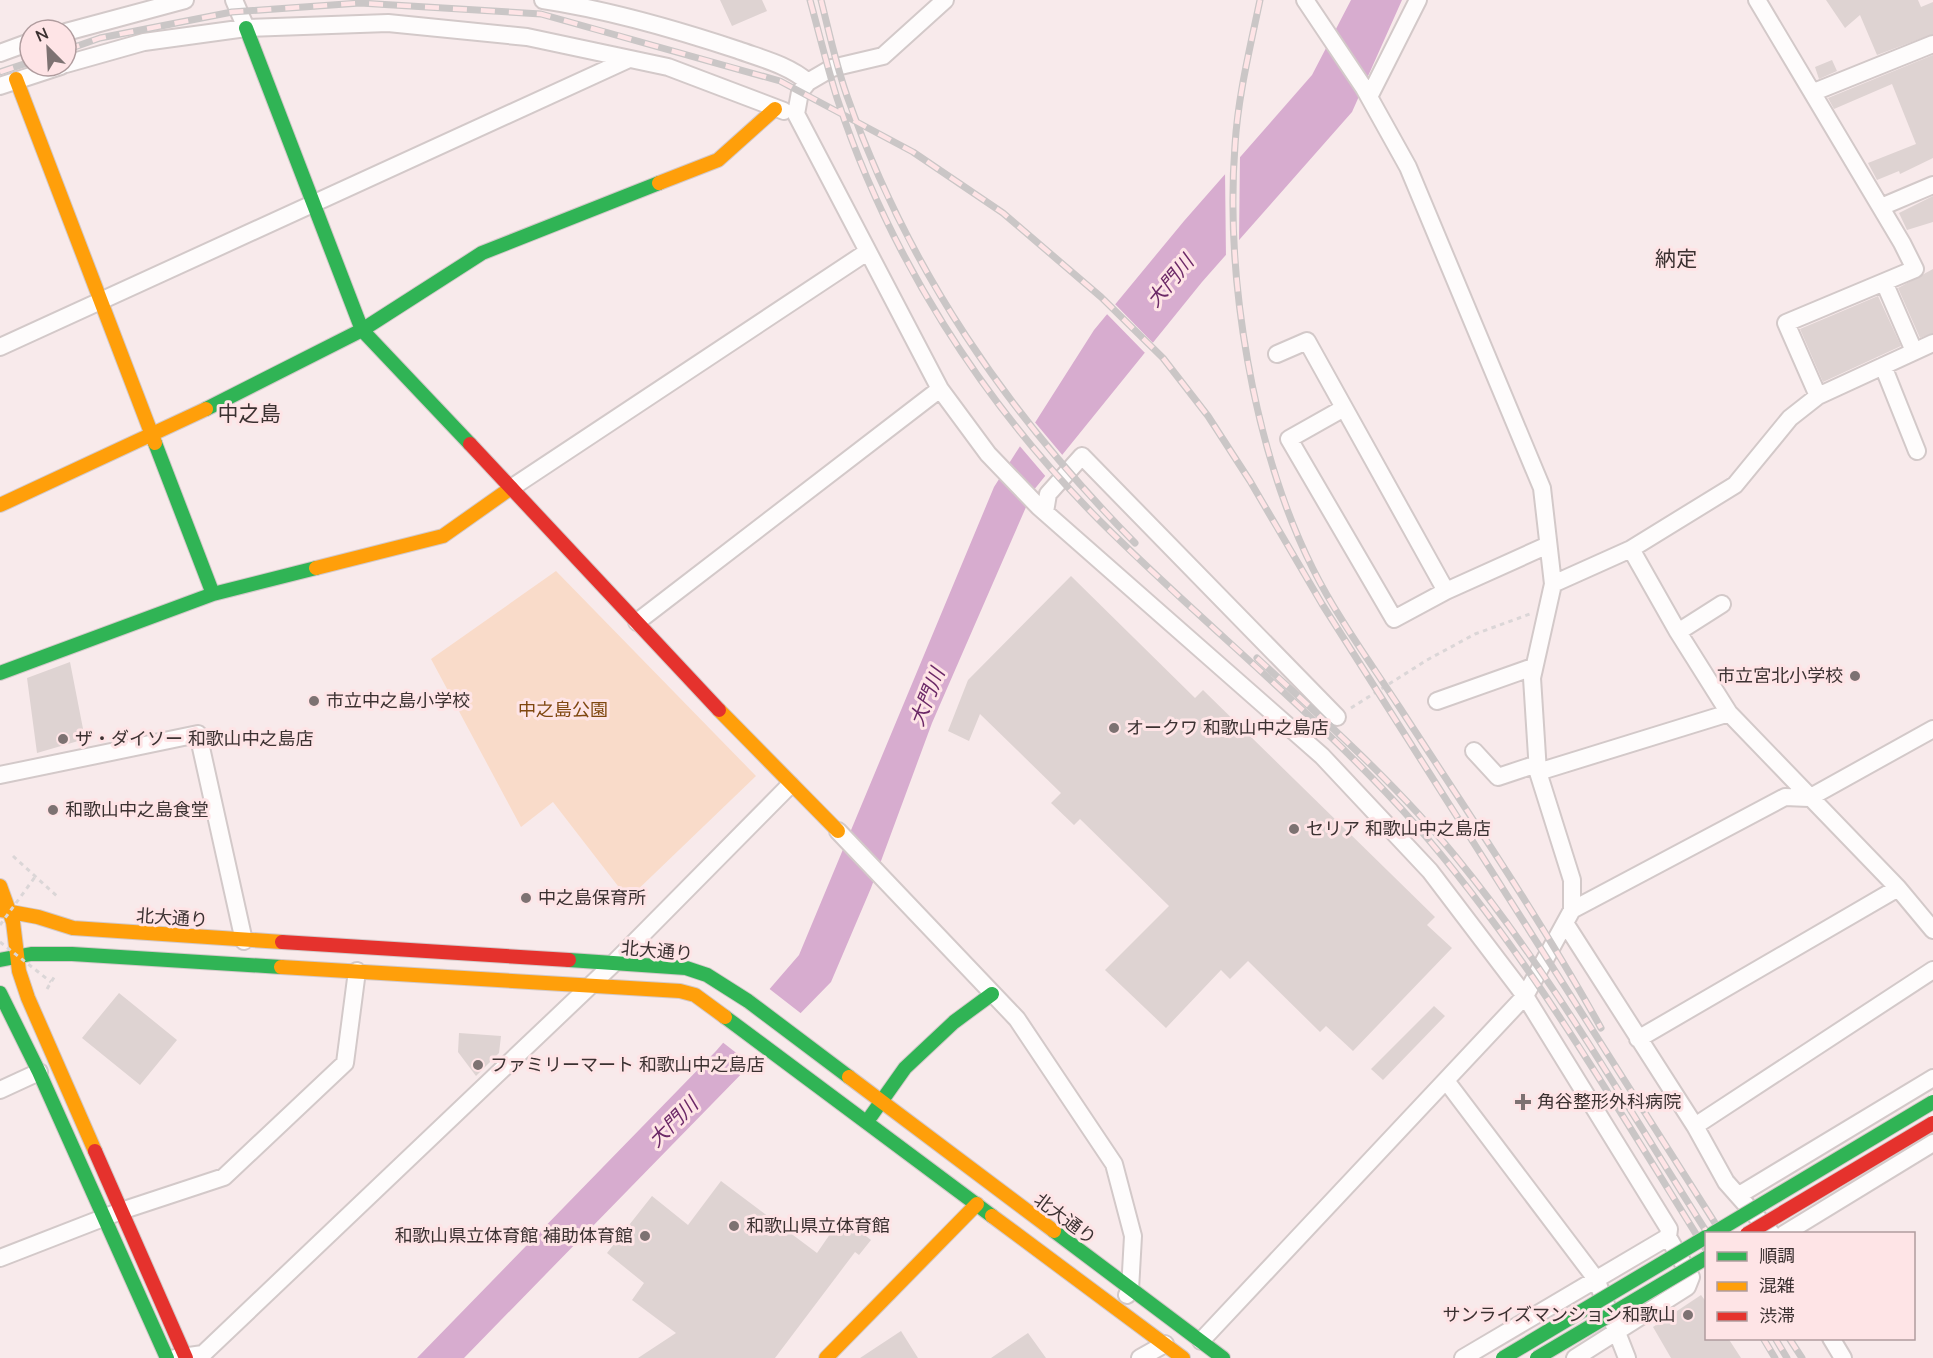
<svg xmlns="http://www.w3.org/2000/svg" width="1933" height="1358" font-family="'Nunito Sans','Noto Sans JP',sans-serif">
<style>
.green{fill:#f9dbc9}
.water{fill:#d7accf}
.pier{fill:#f8eaeb}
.building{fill:#ded3d2}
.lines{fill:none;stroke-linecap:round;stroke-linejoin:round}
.street-casing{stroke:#d3c9c9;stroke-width:20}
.fast-casing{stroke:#d3c9c9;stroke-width:16}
.slow-casing{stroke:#d3c9c9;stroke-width:16}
.jam-casing{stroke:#d3c9c9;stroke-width:16}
.path{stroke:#dbd6d7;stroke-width:3;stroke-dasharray:4.5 4.5;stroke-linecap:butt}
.street{stroke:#fefcfc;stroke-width:16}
.fast{stroke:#30b455;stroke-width:14}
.slow{stroke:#ff9f0a;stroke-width:14}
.jam{stroke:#e5322d;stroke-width:14}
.rail-casing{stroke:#cac6c6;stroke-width:7}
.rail{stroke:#fee4e6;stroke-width:4.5;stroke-dasharray:14;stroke-linecap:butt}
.fast-bridge-casing{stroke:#d3c9c9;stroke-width:16;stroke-linecap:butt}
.jam-bridge-casing{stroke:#d3c9c9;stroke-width:16;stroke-linecap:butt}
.path-bridge{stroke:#dbd6d7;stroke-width:3;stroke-dasharray:4.5 4.5;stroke-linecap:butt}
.fast-bridge{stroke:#30b455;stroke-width:14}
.jam-bridge{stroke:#e5322d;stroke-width:14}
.poi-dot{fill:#7d7272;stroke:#fee4e6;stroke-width:2}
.labels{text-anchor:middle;stroke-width:6;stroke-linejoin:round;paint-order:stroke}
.poi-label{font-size:18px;fill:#3b3131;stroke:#fee4e6;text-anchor:start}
.park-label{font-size:18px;fill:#7f4710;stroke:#fee4e6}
.street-label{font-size:18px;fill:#3b3131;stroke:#fee4e6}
.water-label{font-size:20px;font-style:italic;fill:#6c2967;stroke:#fee4e6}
.quarter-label{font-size:21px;fill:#3b3131;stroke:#fee4e6}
</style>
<rect width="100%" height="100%" fill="#f8eaeb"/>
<path class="green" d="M 556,571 L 756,776 L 628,899 L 553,802 L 521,827 L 431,659 Z"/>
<path class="water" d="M 1351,0 L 1402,0 L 1352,112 L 1202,282 L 1033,491 L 932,723 L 871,888 L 831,982 L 464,1358 L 417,1358 L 716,1051 L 799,955 L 994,487 L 1094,330 L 1184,221 L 1312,75 Z"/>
<path class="pier" d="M 1240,152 L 1239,245 L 1226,259 L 1225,170 Z
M 1113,302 L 1155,345 L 1147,355 L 1105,312 Z
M 1033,420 L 1064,457 L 1047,478 L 1018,444 Z
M 767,987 L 803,1015 L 753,1066 L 721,1041 Z"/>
<path class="building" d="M 720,0 L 762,0 L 767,11 L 732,26 Z
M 1826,0 L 1918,0 L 1921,7 L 1933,2 L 1933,34 L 1877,55 L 1860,15 L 1845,28 Z
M 1933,55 L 1933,158 L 1900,174 L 1899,171 L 1877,180 L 1868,163 L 1916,144 L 1892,84 L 1834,109 L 1828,98 Z
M 1832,60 L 1837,71 L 1819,79 L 1815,67 Z
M 1933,196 L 1933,222 L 1907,230 L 1899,213 Z
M 1933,269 L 1933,333 L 1920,338 L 1898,288 Z
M 1878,296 L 1901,346 L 1823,382 L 1800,329 Z
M 1071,576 L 1195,698 L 1203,690 L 1435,917 L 1427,925 L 1452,948 L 1353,1051 L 1326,1026 L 1320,1032 L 1248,961 L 1230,979 L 1221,970 L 1166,1028 L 1105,970 L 1169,906 L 1080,819 L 1074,825 L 1051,803 L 1061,793 L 980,714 L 969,741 L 948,731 L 968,680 Z
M 70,662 L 85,739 L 37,753 L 27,678 Z
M 119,993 L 177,1040 L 140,1085 L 82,1038 Z
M 1434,1006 L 1445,1016 L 1383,1080 L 1371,1069 Z
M 459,1033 L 501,1036 L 499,1053 L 476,1076 L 458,1052 Z
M 721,1181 L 817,1253 L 837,1224 L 848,1222 L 871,1240 L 859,1255 L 855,1252 L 775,1358 L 638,1358 L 676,1333 L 632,1300 L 644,1283 L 607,1253 L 652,1196 L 688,1225 Z
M 1701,1295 L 1707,1303 L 1707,1338 L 1728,1338 L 1741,1358 L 1671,1358 L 1653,1327 Z
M 901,1331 L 918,1358 L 860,1358 Z
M 1028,1333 L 1046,1358 L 991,1358 Z"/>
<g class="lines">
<g class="street-casing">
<path id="street" d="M 234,0 L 246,28
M 543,0 C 609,10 675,29 738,50 C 763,59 788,65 808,82
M 945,0 L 883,56 L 832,68 L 808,82 L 800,92 L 796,114 L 940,389 L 988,454 L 1039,507 L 1322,756 L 1430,871 L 1525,996 L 1669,1229 L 1668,1237 L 1691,1277 L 1687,1287 L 1575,1358
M 1757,0 L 1902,243 L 1915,269 L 1786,323 L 1818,396
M 66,32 L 185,0
M 0,53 L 30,42
M 66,64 L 144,42 L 246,28 L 388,23 L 527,37 L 668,67 L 784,111
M 0,86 L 61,66
M 1814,92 L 1933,44
M 1369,97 L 1418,0
M 1881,207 L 1933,185
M 1884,282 L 1914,351
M 0,347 L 627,60
M 1277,354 L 1307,341 L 1446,591 L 1548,545
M 1883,366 L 1917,451
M 1344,408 L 1289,439 L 1394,619 L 1446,591
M 511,488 L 867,252
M 1045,512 L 1048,494 L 1082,456 L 1337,717
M 1631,549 L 1678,632 L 1729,713 L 1898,888 L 1933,930
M 1553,584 L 1631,549 L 1735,485 L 1790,418 L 1818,396 L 1933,343
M 637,622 L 940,389
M 1678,632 L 1722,604
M 1437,701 L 1533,667
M 1474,751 L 1498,777 L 1537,764
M 1538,772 L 1729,713
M 0,775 L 198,734 L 244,941
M 838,831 L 1017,1019 L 1114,1164 L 1133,1236 L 1130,1290 L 1127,1295
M 1572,910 L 1785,797 L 1809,798 L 1933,729
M 1565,923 L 1695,1126 L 1726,1182 L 1772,1234
M 1638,1039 L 1898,888
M 1447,1082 L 1596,1279 L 1627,1358
M 0,1090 L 39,1072
M 1695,1126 L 1933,970
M 1739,1195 L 1933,1078
M 1784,1234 L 1933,1143
M 0,1258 L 121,1211 L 224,1177 L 345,1063 L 357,971
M 1831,1338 L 1843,1358
M 1201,1341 L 1525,996 L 1572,910 L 1572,880 L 1538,772 L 1532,678 L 1553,584 L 1542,488 L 1408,167 L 1364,88 L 1305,0
M 175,1358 L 203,1354 L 612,965 L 790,785
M 1140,1358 L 1165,1344
M 1463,1358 L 1668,1237"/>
</g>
<g class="fast-casing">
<path id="fast" d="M 246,28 L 362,330 L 470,444
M 206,409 L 362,330 L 482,253 L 659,183
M 155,443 L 213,594
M 0,673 L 213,594 L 316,568
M 0,960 L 31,954 L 72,954 L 281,967
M 569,960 L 686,968 L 707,975 L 748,1001 L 849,1077
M 0,993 L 39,1072 L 167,1358
M 725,1017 L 992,1216
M 871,1116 L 905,1068 L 954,1022 L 992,994
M 1054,1231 L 1223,1358"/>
</g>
<g class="slow-casing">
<path id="slow" d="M 16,79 L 155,443
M 659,183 L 718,160 L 775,109
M 0,505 L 206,409
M 316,568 L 443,536 L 511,488
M 719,710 L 838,831
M 0,886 L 13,922 L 19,971 L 28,998 L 95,1151
M 0,910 L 38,917 L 73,928 L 282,942
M 281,967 L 680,991 L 695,995 L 725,1017
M 849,1077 L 1054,1231
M 992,1216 L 1183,1358
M 826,1358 L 977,1204"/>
</g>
<g class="jam-casing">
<path id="jam" d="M 470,444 L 719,710
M 282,942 L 569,960
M 95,1151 L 186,1358"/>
</g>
<path class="path" d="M 1351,708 L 1427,660 L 1475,634 L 1530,614
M 13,856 L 59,898
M 47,989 L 56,974"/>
<use href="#street" class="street"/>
<use href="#fast" class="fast"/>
<use href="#slow" class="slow"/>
<use href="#jam" class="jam"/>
<g class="rail-casing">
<path id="rail" d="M 810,0 C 819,33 827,66 837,98 C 889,257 982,402 1099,520 C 1202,623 1318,715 1415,824 C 1528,953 1615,1105 1706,1250
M 821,0 C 829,32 836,65 847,96 C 908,270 1007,413 1135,543
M 1260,0 C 1250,48 1238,96 1235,145 C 1225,277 1253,449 1313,569 C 1337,617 1370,662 1400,708 C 1468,813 1540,918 1601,1028
M 66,50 L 100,38 L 232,12 L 360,3 L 541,14 L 780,81 L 913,152 L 1003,213 L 1101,297 L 1163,358 L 1208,416 L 1250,481 L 1322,604 L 1722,1234
M 0,72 L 30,62
M 1257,658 C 1326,722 1396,784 1456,857 C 1551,973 1627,1107 1708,1234
M 1763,1338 L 1775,1358
M 1775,1338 L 1787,1358
M 1789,1338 L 1802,1358"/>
</g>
<use href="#rail" class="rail"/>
<g class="fast-bridge-casing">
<path id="fast-bridge" d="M 1712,1234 L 1933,1102
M 1503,1358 L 1706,1237
M 1537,1358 L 1706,1258"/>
</g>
<g class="jam-bridge-casing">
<path id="jam-bridge" d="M 1747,1234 L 1933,1123"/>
</g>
<path class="path-bridge" d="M 0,925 L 35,877
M 0,942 L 51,982"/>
<use href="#fast-bridge" class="fast-bridge"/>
<use href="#jam-bridge" class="jam-bridge"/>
</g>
<g class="poi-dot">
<circle cx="1855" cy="676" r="6"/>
<circle cx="314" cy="701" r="6"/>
<circle cx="1114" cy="728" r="6"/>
<circle cx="63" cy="739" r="6"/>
<circle cx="53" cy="810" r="6"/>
<circle cx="1294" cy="829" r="6"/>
<circle cx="526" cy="898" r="6"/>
<circle cx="478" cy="1065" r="6"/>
<path d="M1520 1093h6v6h6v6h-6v6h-6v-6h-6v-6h6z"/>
<circle cx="734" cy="1226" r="6"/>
<circle cx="645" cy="1236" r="6"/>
<circle cx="1688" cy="1315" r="6"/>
</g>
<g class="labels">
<g class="poi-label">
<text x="1843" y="682" text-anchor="end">市立宮北小学校</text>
<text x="326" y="707">市立中之島小学校</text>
<text x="1126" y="734">オークワ 和歌山中之島店</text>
<text x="75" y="745">ザ・ダイソー 和歌山中之島店</text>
<text x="65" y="816">和歌山中之島食堂</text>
<text x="1306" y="835">セリア 和歌山中之島店</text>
<text x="538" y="904">中之島保育所</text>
<text x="490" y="1071">ファミリーマート 和歌山中之島店</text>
<text x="1537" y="1108">角谷整形外科病院</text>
<text x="746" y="1232">和歌山県立体育館</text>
<text x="633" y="1242" text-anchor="end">和歌山県立体育館 補助体育館</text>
<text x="1676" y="1321" text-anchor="end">サンライズマンション和歌山</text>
</g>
<g class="park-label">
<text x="563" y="716">中之島公園</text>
</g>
<g class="street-label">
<text transform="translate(172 918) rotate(4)" y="6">北大通り</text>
<text transform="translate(657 951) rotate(5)" y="6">北大通り</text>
<text transform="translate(1065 1219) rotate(37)" y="6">北大通り</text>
</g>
<g class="water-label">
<text transform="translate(1170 281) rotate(-50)" y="7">大門川</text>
<text transform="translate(927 697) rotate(-68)" y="7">大門川</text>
<text transform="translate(673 1122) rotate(-45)" y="7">大門川</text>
</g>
<g class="quarter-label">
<text x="1676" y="266">納定</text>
<text x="249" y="421">中之島</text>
</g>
</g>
<rect x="1705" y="1232" width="210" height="108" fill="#fee4e6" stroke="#b09c9e" stroke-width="1.5"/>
<rect x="1717" y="1252" width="30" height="9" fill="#30b455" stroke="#b09c9e" stroke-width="1.5"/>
<text x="1759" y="1262" font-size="18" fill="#3b3131">順調</text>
<rect x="1717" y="1282" width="30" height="9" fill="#ff9f0a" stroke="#b09c9e" stroke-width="1.5"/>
<text x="1759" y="1292" font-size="18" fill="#3b3131">混雑</text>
<rect x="1717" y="1312" width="30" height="9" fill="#e5322d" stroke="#b09c9e" stroke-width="1.5"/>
<text x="1759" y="1322" font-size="18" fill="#3b3131">渋滞</text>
<g transform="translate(48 48) rotate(336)"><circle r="28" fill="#fee4e6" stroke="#b09c9e" stroke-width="1.5"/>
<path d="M0-4.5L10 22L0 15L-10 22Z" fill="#7d7272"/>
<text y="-9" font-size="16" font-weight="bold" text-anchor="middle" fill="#3b3131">N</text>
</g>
</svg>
